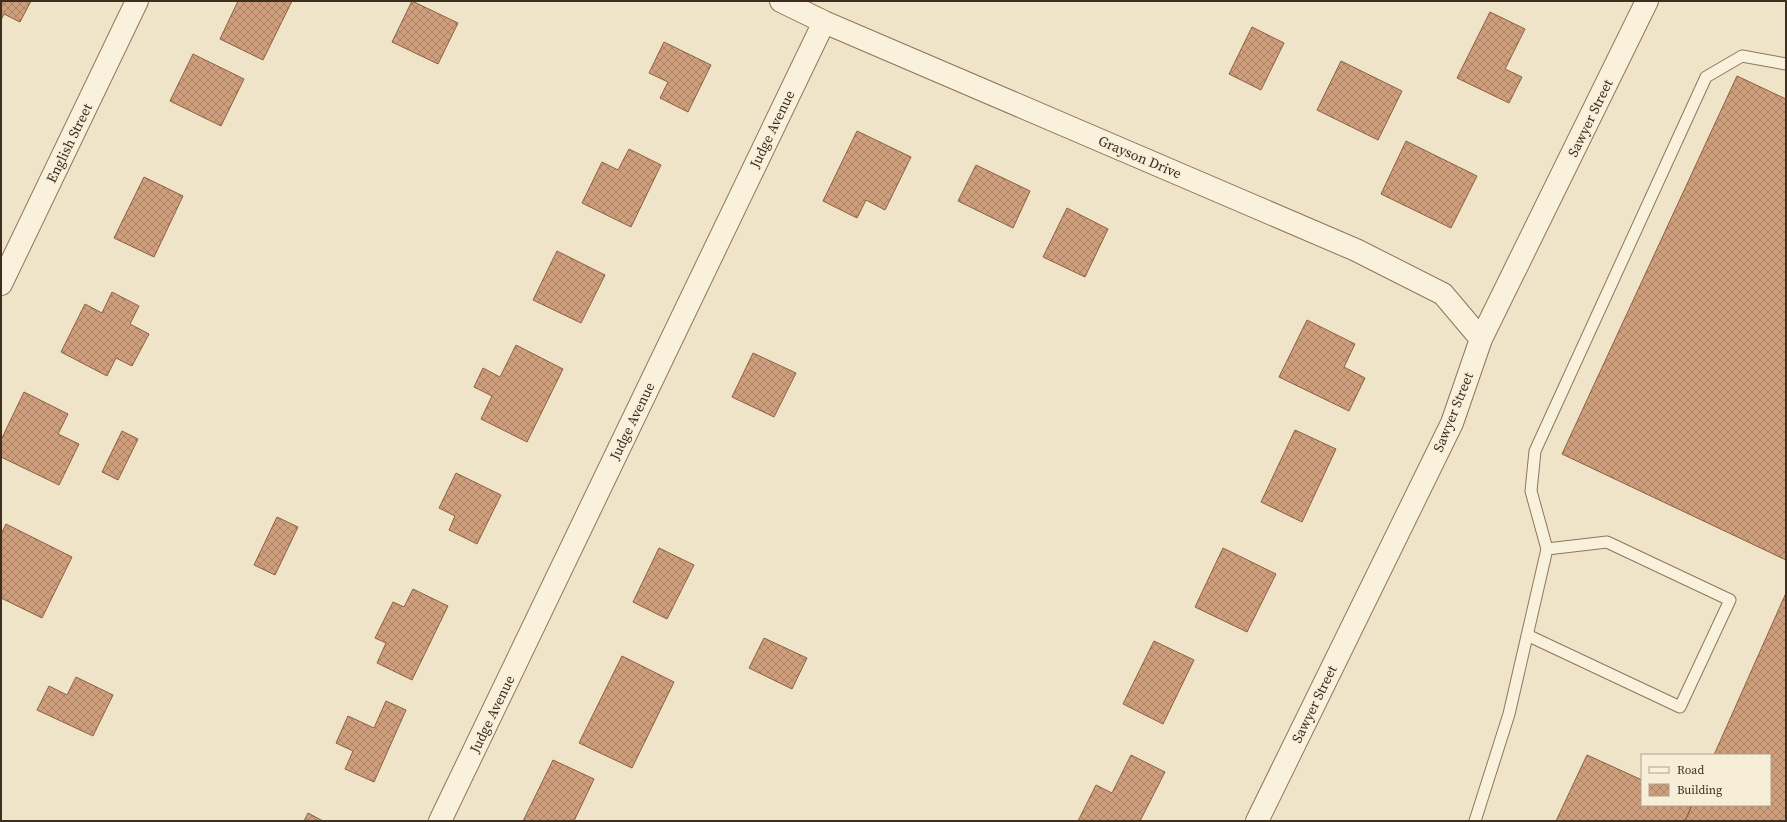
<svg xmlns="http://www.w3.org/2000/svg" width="1787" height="822" font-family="'Source Serif 4',serif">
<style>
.building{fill:url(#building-cross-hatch);stroke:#8d5f41}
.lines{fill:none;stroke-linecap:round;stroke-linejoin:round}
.service-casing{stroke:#8d765c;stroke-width:13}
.minor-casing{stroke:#8d765c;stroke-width:24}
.service{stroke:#faf1dc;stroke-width:11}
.minor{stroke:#faf1dc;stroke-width:22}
.labels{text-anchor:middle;stroke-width:3;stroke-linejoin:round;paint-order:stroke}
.street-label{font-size:14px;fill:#3d2e20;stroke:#f7eed8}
</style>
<defs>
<pattern id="building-cross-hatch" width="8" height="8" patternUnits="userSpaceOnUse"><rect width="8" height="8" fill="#cf9f7d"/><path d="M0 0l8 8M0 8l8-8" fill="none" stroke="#a98266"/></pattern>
</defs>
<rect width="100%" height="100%" fill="#f0e4c8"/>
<path class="building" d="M 1,1 L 31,1 L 20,22 L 4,14 L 1,20 Z
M 238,1 L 292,1 L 263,60 L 220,39 Z
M 412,1 L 458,23 L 438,64 L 392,42 Z
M 1490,12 L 1525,29 L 1505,69 L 1522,77 L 1509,103 L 1457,78 Z
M 1252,27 L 1284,43 L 1261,90 L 1229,74 Z
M 664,42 L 711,65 L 688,112 L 660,98 L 668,82 L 649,73 Z
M 193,54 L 244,79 L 221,126 L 170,101 Z
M 1341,61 L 1402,91 L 1378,140 L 1317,110 Z
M 1737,76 L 1786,99 L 1786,560 L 1562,454 Z
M 857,131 L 911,157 L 885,210 L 866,200 L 857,218 L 823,201 Z
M 1406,141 L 1477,176 L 1451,228 L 1381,194 Z
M 629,149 L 661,165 L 631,227 L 582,203 L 602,162 L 618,170 Z
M 976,165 L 1030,191 L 1013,228 L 958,201 Z
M 144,177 L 183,196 L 154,257 L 114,238 Z
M 1067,208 L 1108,229 L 1085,277 L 1043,257 Z
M 557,251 L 605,275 L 581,323 L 533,300 Z
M 112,292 L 139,306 L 130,324 L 149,334 L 132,366 L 116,358 L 107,376 L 61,352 L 85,304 L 102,313 Z
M 1307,320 L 1355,344 L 1344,367 L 1365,378 L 1349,411 L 1279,377 Z
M 516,345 L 563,369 L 527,442 L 481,419 L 492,396 L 474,387 L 483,368 L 500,377 Z
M 753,353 L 796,373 L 774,417 L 732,397 Z
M 24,392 L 68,414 L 58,434 L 79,444 L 59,485 L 1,457 L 1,440 Z
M 1295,430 L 1336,449 L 1302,522 L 1261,502 Z
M 122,431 L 138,439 L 118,480 L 102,472 Z
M 456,473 L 501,495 L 477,544 L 449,530 L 455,516 L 439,508 Z
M 277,517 L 298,527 L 275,575 L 254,565 Z
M 6,524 L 72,557 L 42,618 L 1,598 L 1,534 Z
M 659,548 L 694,565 L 667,619 L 633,602 Z
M 1223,548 L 1276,574 L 1247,632 L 1195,607 Z
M 413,589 L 448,606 L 412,680 L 377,663 L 386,643 L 375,638 L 393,602 L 404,607 Z
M 1786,593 L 1786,821 L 1685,821 L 1692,805 L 1770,805 L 1770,755 L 1714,755 Z
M 764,638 L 807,658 L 792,689 L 749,668 Z
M 1154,641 L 1194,660 L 1163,724 L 1123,704 Z
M 622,656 L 674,682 L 632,768 L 579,743 Z
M 76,677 L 113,695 L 93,736 L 37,710 L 49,686 L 67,695 Z
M 386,701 L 406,710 L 374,782 L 345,769 L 353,751 L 336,743 L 348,716 L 374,728 Z
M 1131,755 L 1165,772 L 1140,821 L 1078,821 L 1096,785 L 1112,793 Z
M 1587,755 L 1642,780 L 1642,805 L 1692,805 L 1685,821 L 1556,821 Z
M 553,760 L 594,779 L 574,821 L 523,821 Z
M 308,813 L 323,821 L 304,821 Z"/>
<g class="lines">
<g class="service-casing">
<path id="service" d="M 1527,635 L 1680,707 L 1730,600 L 1607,542 L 1547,549
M 1475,821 L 1509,714 L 1547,549 L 1531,491 L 1535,451 L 1706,77 L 1742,56 L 1786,64"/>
</g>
<g class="minor-casing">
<path id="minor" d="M 781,1 L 824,22 L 1356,250 L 1443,294 L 1481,339
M 1,284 L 137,1
M 440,821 L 824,22
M 1257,821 L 1452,423 L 1481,339 L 1647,1"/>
</g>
<use href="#service" class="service"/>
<use href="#minor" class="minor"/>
</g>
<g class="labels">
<g class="street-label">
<text transform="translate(1590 118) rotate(-64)" y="5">Sawyer Street</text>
<text transform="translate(772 129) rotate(-64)" y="5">Judge Avenue</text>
<text transform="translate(69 143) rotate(-64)" y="5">English Street</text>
<text transform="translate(1140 157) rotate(23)" y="5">Grayson Drive</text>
<text transform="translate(1453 412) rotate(-68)" y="5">Sawyer Street</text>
<text transform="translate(632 421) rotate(-64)" y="5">Judge Avenue</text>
<text transform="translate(1314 704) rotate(-64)" y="5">Sawyer Street</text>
<text transform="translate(492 714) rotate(-64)" y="5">Judge Avenue</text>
</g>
</g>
<rect width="1787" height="822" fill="none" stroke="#3d2e20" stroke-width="4"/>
<rect x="1641" y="754" width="130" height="52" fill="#f7eed8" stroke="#ada18e"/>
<rect x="1649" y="767" width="20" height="6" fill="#faf1dc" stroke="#ada18e"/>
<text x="1677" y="774" font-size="12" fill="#3d2e20">Road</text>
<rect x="1649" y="784" width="20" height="12" fill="url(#building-cross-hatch)" stroke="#ada18e"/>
<text x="1677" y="794" font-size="12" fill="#3d2e20">Building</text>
</svg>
